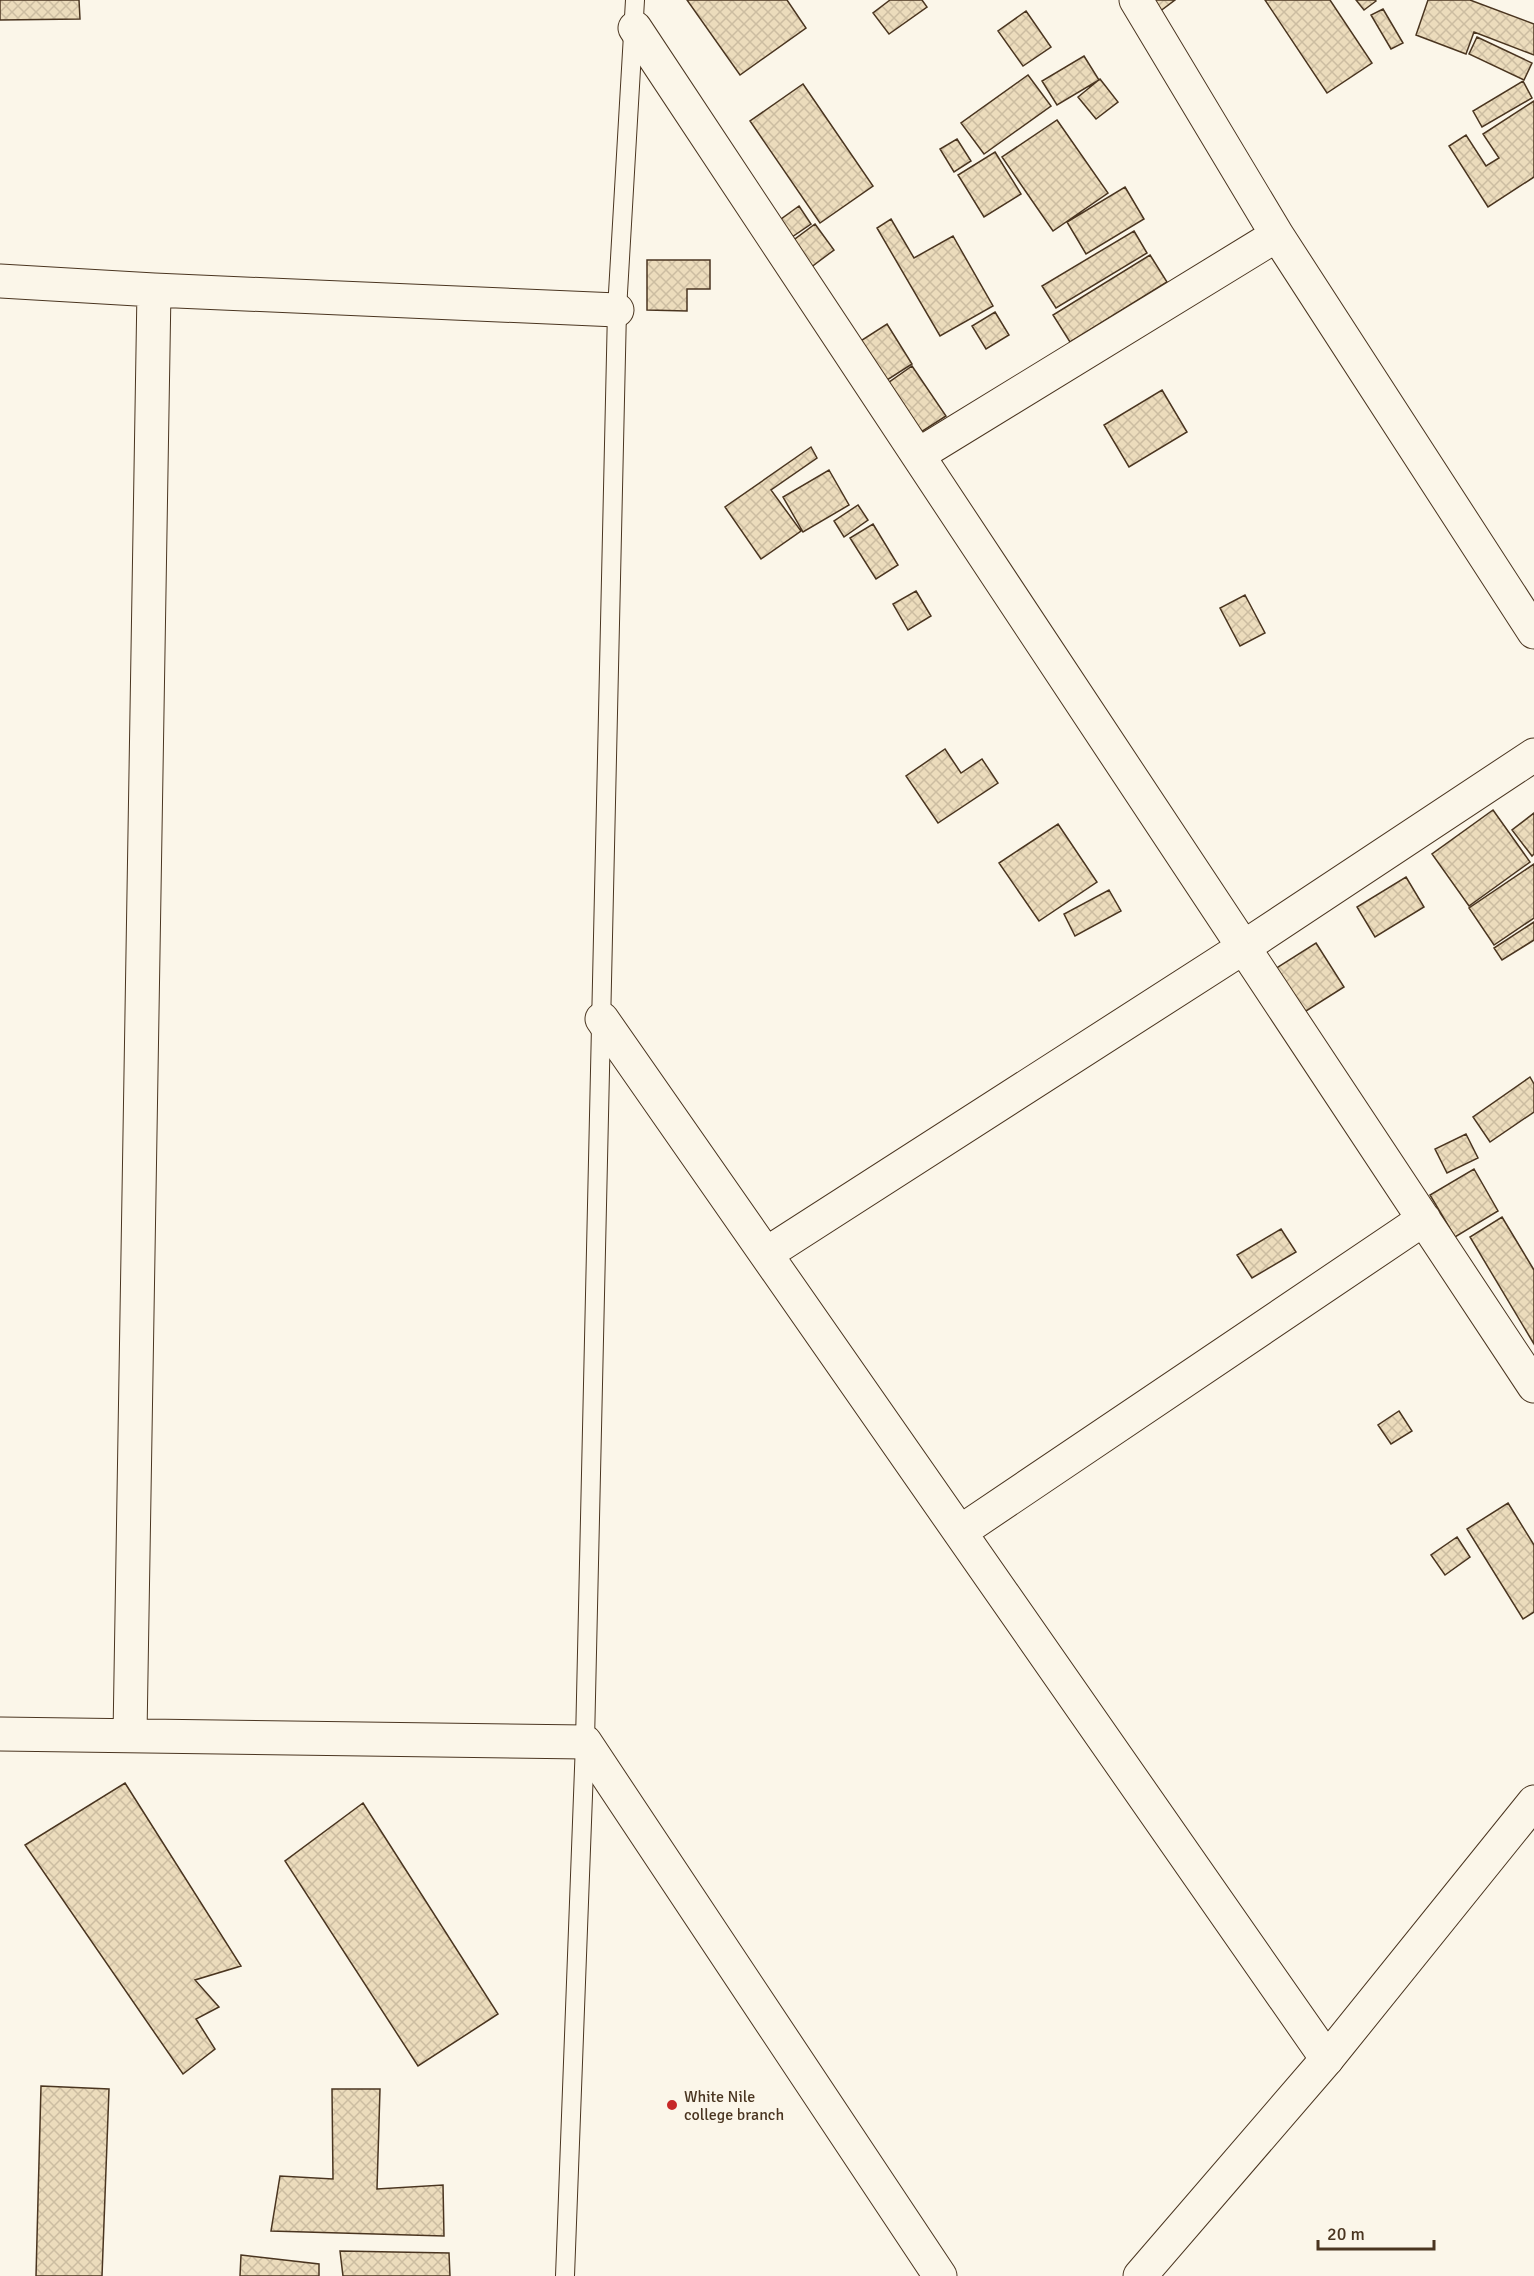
<svg xmlns="http://www.w3.org/2000/svg" width="1534" height="2276" font-family="Signika,sans-serif">
<style>
.building{fill:url(#building-cross-hatch);stroke:#4a3520;stroke-width:1.5}
.lines{fill:none;stroke-linecap:round;stroke-linejoin:round}
.service-casing{stroke:#4a3520;stroke-width:20}
.minor-casing{stroke:#4a3520;stroke-width:35}
.secondary-casing{stroke:#4a3520;stroke-width:35}
.service{stroke:#fbf6e9;stroke-width:18}
.minor{stroke:#fbf6e9;stroke-width:33}
.secondary{stroke:#fbf6e9;stroke-width:33}
.poi-dot{fill:#c62828;stroke:#fbf6e9;stroke-width:2}
.labels{text-anchor:middle;stroke-width:4.5;stroke-linejoin:round;paint-order:stroke}
.poi-label{font-size:16px;fill:#4a3520;stroke:#fbf6e9;text-anchor:start}
</style>
<defs>
<pattern id="building-cross-hatch" width="8" height="8" patternUnits="userSpaceOnUse" patternTransform="scale(1.5)"><rect width="8" height="8" fill="#ecdcbc"/><path d="M0 0l8 8M0 8l8-8" fill="none" stroke="#ccbda1"/></pattern>
</defs>
<rect width="100%" height="100%" fill="#fbf6e9"/>
<path class="building" d="M 0,0 L 79,0 L 80,19 L 0,20 Z
M 687,0 L 787,0 L 806,28 L 740,75 Z
M 890,0 L 922,0 L 927,7 L 889,34 L 873,13 Z
M 1149,0 L 1175,0 L 1159,12 Z
M 1265,0 L 1330,0 L 1372,63 L 1327,93 Z
M 1356,0 L 1375,0 L 1376,1 L 1364,10 Z
M 1428,0 L 1470,0 L 1534,24 L 1534,55 L 1474,32 L 1466,54 L 1416,35 Z
M 1383,9 L 1403,43 L 1391,49 L 1371,15 Z
M 1026,11 L 1051,47 L 1023,66 L 998,31 Z
M 1477,37 L 1532,63 L 1524,80 L 1469,54 Z
M 1084,56 L 1099,80 L 1057,105 L 1042,81 Z
M 1028,75 L 1051,106 L 984,154 L 961,123 Z
M 1100,79 L 1118,102 L 1096,119 L 1078,97 Z
M 1523,81 L 1532,98 L 1482,127 L 1473,111 Z
M 803,84 L 873,186 L 820,223 L 750,121 Z
M 1534,101 L 1534,177 L 1488,207 L 1449,146 L 1466,135 L 1486,166 L 1499,158 L 1483,134 Z
M 1057,120 L 1108,193 L 1053,231 L 1002,157 Z
M 957,139 L 971,161 L 954,172 L 940,149 Z
M 995,152 L 1021,194 L 984,217 L 958,175 Z
M 1125,187 L 1144,219 L 1086,254 L 1067,222 Z
M 799,206 L 811,224 L 789,239 L 777,222 Z
M 891,219 L 914,258 L 953,236 L 993,306 L 940,336 L 877,228 Z
M 815,224 L 834,250 L 810,268 L 791,242 Z
M 1134,231 L 1147,253 L 1056,308 L 1042,286 Z
M 1150,255 L 1167,282 L 1070,342 L 1053,315 Z
M 647,260 L 710,260 L 710,289 L 687,289 L 687,311 L 647,310 Z
M 995,312 L 1009,335 L 986,349 L 972,326 Z
M 887,324 L 912,364 L 884,382 L 859,342 Z
M 912,366 L 946,416 L 918,434 L 885,385 Z
M 1162,390 L 1187,432 L 1129,467 L 1104,425 Z
M 811,447 L 817,458 L 771,490 L 801,531 L 761,559 L 725,507 Z
M 829,470 L 849,505 L 803,532 L 783,497 Z
M 858,505 L 868,520 L 844,537 L 834,521 Z
M 873,524 L 898,565 L 876,579 L 850,538 Z
M 916,591 L 931,616 L 908,630 L 893,604 Z
M 1245,595 L 1265,633 L 1240,646 L 1220,608 Z
M 945,749 L 961,773 L 982,759 L 998,783 L 938,823 L 906,776 Z
M 1493,810 L 1530,862 L 1469,906 L 1432,854 Z
M 1534,813 L 1534,854 L 1532,856 L 1512,830 Z
M 1058,824 L 1097,882 L 1039,921 L 999,863 Z
M 1534,864 L 1534,918 L 1494,945 L 1469,908 Z
M 1406,877 L 1424,907 L 1375,937 L 1357,907 Z
M 1109,890 L 1121,911 L 1075,936 L 1064,914 Z
M 1534,922 L 1534,940 L 1502,960 L 1494,948 Z
M 1316,943 L 1344,987 L 1295,1018 L 1267,974 Z
M 1530,1077 L 1534,1084 L 1534,1112 L 1490,1142 L 1473,1117 Z
M 1466,1134 L 1478,1158 L 1447,1173 L 1435,1149 Z
M 1474,1169 L 1498,1211 L 1455,1237 L 1430,1195 Z
M 1502,1217 L 1534,1270 L 1534,1344 L 1470,1237 Z
M 1281,1229 L 1296,1252 L 1252,1278 L 1237,1255 Z
M 1399,1411 L 1412,1431 L 1391,1444 L 1378,1425 Z
M 1508,1503 L 1534,1545 L 1534,1612 L 1523,1619 L 1467,1529 Z
M 1457,1537 L 1470,1557 L 1445,1575 L 1431,1555 Z
M 125,1783 L 241,1966 L 195,1980 L 219,2007 L 196,2019 L 215,2049 L 183,2074 L 25,1845 Z
M 363,1803 L 498,2014 L 418,2066 L 285,1861 Z
M 41,2086 L 109,2089 L 102,2276 L 36,2276 Z
M 332,2089 L 380,2089 L 377,2189 L 443,2185 L 444,2236 L 271,2231 L 280,2176 L 333,2179 Z
M 340,2251 L 449,2253 L 450,2276 L 343,2276 Z
M 241,2255 L 319,2264 L 319,2276 L 240,2276 Z"/>
<g class="lines">
<g class="service-casing">
<path id="service" d="M 565,2276 L 585,1742 L 617,310 L 635,0"/>
</g>
<g class="minor-casing">
<path id="minor" d="M 1136,0 L 1277,235 L 1534,632
M 635,28 L 1534,1386
M 0,281 L 154,290 L 617,310
M 918,455 L 1277,235
M 602,1019 L 1327,2059
M 766,1254 L 1244,947 L 1534,755
M 960,1532 L 1424,1219
M 0,1734 L 585,1742 L 940,2276
M 130,1735 L 154,290"/>
</g>
<g class="secondary-casing">
<path id="secondary" d="M 1140,2276 L 1327,2059 L 1534,1802"/>
</g>
<use href="#service" class="service"/>
<use href="#minor" class="minor"/>
<use href="#secondary" class="secondary"/>
</g>
<circle class="poi-dot" cx="672" cy="2105" r="6"/>
<g class="labels">
<g class="poi-label">
<text x="684" y="2102">White Nile<tspan x="684" dy="18">college branch</tspan></text>
</g>
</g>
<path d="M1318 2240v9h116v-9" fill="none" stroke="#4a3520" stroke-width="3"/>
<text x="1327" y="2240" font-size="18" fill="#4a3520" stroke="#fbf6e9" stroke-width="4.5" paint-order="stroke">20 m</text>
</svg>
